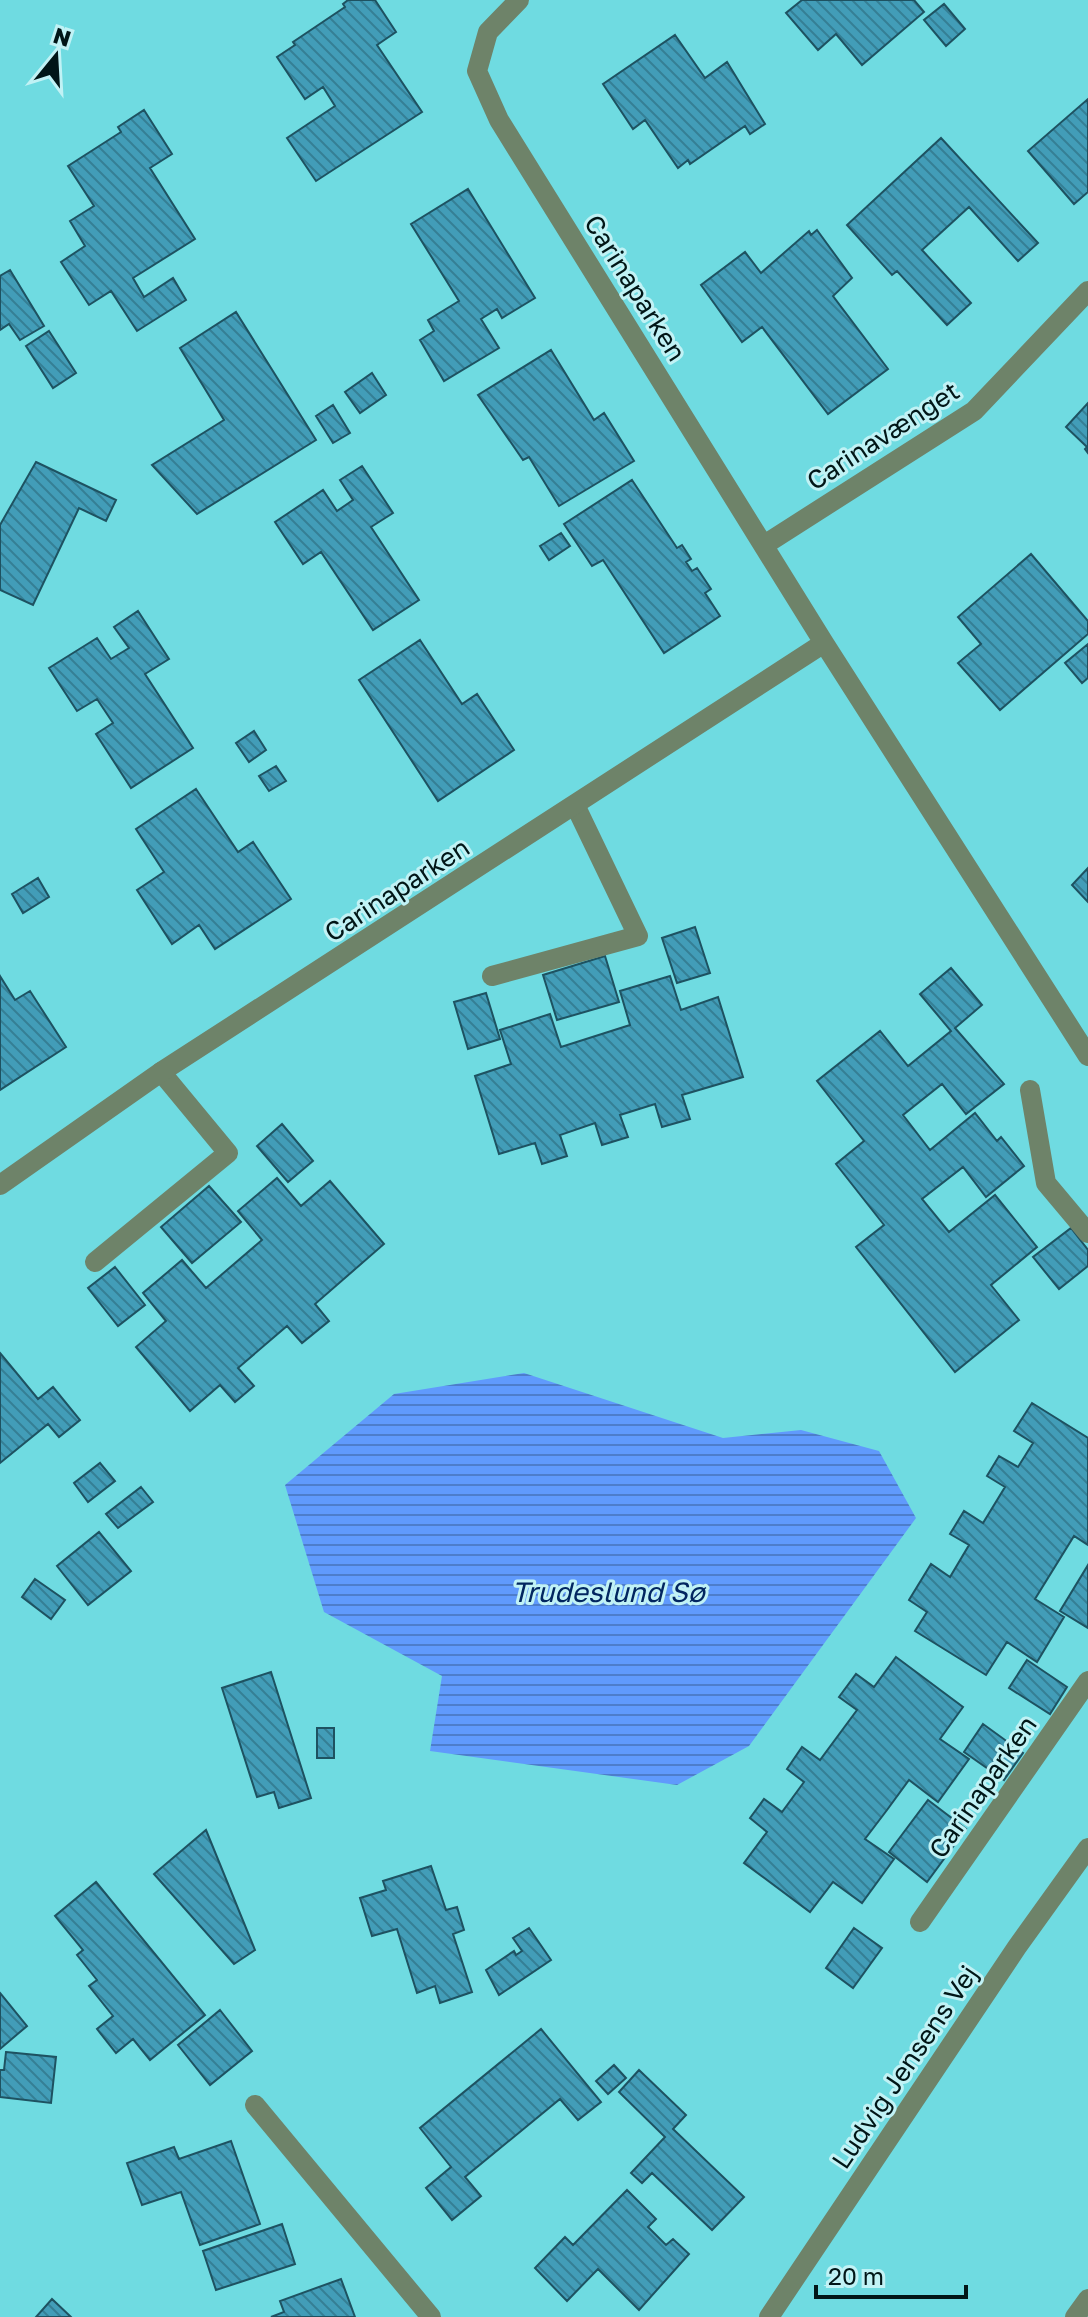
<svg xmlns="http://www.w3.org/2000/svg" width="1088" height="2317" font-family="'Golos Text',sans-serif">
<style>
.water{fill:url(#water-rules)}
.building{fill:url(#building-back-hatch);stroke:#1e5261;stroke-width:2}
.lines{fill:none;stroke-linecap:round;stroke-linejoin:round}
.service{stroke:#6e8369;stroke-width:20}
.minor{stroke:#6e8369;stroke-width:20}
.tertiary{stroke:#6e8369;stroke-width:20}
.labels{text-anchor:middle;stroke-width:6;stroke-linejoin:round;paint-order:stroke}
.street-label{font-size:26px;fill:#011617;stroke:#c1f2f5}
.water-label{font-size:28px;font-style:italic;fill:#022660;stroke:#c1f2f5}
</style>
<defs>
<pattern id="water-rules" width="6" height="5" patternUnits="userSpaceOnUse" patternTransform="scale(2)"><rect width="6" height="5" fill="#609afc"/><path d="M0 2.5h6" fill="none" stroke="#4d7dcb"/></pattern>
<pattern id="building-back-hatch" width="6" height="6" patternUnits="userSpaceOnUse" patternTransform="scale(2)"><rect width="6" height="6" fill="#429db8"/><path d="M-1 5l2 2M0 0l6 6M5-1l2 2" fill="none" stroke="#357f95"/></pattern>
</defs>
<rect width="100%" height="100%" fill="#6fdbe1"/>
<path class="water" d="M 524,1373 L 723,1438 L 801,1430 L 879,1451 L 916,1518 L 749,1746 L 677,1785 L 430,1751 L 442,1676 L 324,1612 L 285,1485 L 394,1394 Z"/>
<path class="building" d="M 348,0 L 375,0 L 396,32 L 377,45 L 422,112 L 316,181 L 287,138 L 335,106 L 323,87 L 305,99 L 277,57 L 295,45 L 293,42 L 345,7 L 343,4 Z
M 802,0 L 914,0 L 924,12 L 862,65 L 836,34 L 818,50 L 786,13 Z
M 944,4 L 965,29 L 946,46 L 924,20 Z
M 675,35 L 705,78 L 727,62 L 765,124 L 750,134 L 745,126 L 690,164 L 688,160 L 678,168 L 645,120 L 633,129 L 603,84 Z
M 1088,99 L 1088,192 L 1074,204 L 1028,151 Z
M 144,110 L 172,154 L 150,168 L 195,239 L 133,278 L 144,297 L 173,278 L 186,300 L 137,331 L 111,291 L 89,305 L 61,262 L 85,246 L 70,221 L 94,206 L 68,166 L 121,132 L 118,127 Z
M 941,138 L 1038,243 L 1018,261 L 969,207 L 922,250 L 971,303 L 947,325 L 897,271 L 892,275 L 847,225 Z
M 468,189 L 535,298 L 502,318 L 497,309 L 481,319 L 499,348 L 444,381 L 420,340 L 434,331 L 428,320 L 459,301 L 411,224 Z
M 817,230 L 852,278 L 833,296 L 888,369 L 828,414 L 762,327 L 742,342 L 701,285 L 745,252 L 761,273 L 809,231 L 811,235 Z
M 10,270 L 44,326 L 20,340 L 9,324 L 0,330 L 0,276 Z
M 236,312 L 316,440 L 197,514 L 152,465 L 224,420 L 180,348 Z
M 49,331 L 76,373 L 53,388 L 26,346 Z
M 551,350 L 594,420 L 604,413 L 634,461 L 559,506 L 529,457 L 523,460 L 478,395 Z
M 372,373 L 386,395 L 360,413 L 345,392 Z
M 1088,403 L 1088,453 L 1085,449 L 1087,447 L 1066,427 Z
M 333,405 L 350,433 L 333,443 L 316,416 Z
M 36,462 L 116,500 L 106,521 L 79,508 L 33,605 L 0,590 L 0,525 Z
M 362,466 L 393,513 L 371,527 L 419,600 L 373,630 L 321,552 L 303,564 L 275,522 L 323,490 L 337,511 L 353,500 L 340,480 Z
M 632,480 L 677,548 L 682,545 L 691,559 L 686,562 L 692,571 L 697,568 L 711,589 L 705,593 L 720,616 L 664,653 L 603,560 L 592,566 L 564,524 Z
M 561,533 L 570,546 L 549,560 L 540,546 Z
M 1031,554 L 1088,621 L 1088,634 L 1000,710 L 958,663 L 981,644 L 958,617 Z
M 138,611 L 169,659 L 145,674 L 193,748 L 131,788 L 96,734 L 113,723 L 97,699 L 77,711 L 49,668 L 97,638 L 111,659 L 129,648 L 114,627 Z
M 420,640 L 462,704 L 477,694 L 514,750 L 438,801 L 359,680 Z
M 1088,644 L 1088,678 L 1082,683 L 1065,663 Z
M 254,731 L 266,750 L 249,762 L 236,743 Z
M 276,766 L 286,781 L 269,791 L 259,776 Z
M 196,789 L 238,852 L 253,842 L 291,899 L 215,949 L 199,925 L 172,944 L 137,890 L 164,872 L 136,829 Z
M 1088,868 L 1088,902 L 1072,885 Z
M 38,878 L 49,897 L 23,913 L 12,894 Z
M 695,927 L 710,973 L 677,983 L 662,938 Z
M 605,956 L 619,1002 L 557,1020 L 543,975 Z
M 951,968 L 982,1005 L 955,1028 L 1004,1084 L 966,1114 L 942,1084 L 903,1115 L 930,1150 L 975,1113 L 997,1141 L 1001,1137 L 1024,1166 L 986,1197 L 963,1167 L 922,1199 L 949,1232 L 995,1195 L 1037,1247 L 991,1285 L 1019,1320 L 955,1372 L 856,1247 L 884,1225 L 836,1164 L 864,1141 L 817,1081 L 880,1031 L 908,1066 L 951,1031 L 920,994 Z
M 0,976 L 15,1000 L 30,991 L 66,1047 L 0,1090 Z
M 670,976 L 681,1010 L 718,997 L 743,1077 L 682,1095 L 690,1119 L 662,1127 L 655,1104 L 620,1115 L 628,1137 L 602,1145 L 595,1123 L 560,1135 L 567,1156 L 542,1164 L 535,1143 L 499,1154 L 475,1076 L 511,1064 L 500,1030 L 550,1014 L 561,1047 L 630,1025 L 620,991 Z
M 486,993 L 500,1039 L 468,1049 L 454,1002 Z
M 282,1124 L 313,1161 L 288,1182 L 257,1146 Z
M 277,1178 L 301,1206 L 330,1181 L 384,1244 L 315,1304 L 329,1321 L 302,1343 L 287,1326 L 238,1368 L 254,1386 L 235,1402 L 220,1385 L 190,1411 L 136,1347 L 166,1321 L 143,1293 L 182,1260 L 206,1288 L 262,1240 L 238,1211 Z
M 209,1186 L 241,1222 L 192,1263 L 161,1227 Z
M 1071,1228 L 1088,1250 L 1088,1266 L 1059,1289 L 1033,1257 Z
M 115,1267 L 145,1305 L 118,1326 L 88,1288 Z
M 0,1353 L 38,1399 L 53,1387 L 80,1420 L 59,1437 L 48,1424 L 0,1463 Z
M 1032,1403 L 1088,1438 L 1088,1545 L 1074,1536 L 1035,1599 L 1064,1617 L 1037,1662 L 1007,1642 L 986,1675 L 915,1631 L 927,1612 L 909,1600 L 931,1564 L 950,1577 L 969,1545 L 950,1534 L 964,1511 L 983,1523 L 1005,1487 L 987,1476 L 999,1456 L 1018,1467 L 1033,1443 L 1014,1431 Z
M 100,1463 L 115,1481 L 88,1502 L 74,1483 Z
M 141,1487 L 153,1502 L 118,1528 L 106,1514 Z
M 99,1532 L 131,1571 L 88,1605 L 57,1566 Z
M 1088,1565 L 1088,1628 L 1060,1611 Z
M 35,1579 L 65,1600 L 51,1619 L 22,1597 Z
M 896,1657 L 963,1707 L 940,1739 L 969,1759 L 938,1802 L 909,1780 L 887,1810 L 865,1839 L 894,1859 L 862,1903 L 833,1882 L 810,1912 L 744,1863 L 767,1832 L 750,1818 L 764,1799 L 782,1812 L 804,1782 L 787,1769 L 802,1747 L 820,1760 L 857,1710 L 839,1697 L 856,1674 L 874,1687 Z
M 1027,1660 L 1067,1687 L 1050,1714 L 1009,1688 Z
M 271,1672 L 311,1798 L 279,1808 L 274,1792 L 257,1797 L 222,1688 Z
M 983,1724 L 1023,1753 L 1004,1780 L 964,1752 Z
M 317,1728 L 334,1728 L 334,1758 L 317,1758 Z
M 928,1800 L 966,1829 L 927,1882 L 889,1852 Z
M 206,1830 L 255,1950 L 234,1964 L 154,1874 Z
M 431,1866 L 446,1910 L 457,1907 L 464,1930 L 453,1934 L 472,1992 L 440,2003 L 435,1986 L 417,1993 L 397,1929 L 372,1936 L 360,1898 L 386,1890 L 383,1881 Z
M 96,1882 L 205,2015 L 150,2060 L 133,2039 L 116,2053 L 97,2029 L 113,2016 L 89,1986 L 97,1980 L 77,1955 L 83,1950 L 55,1916 Z
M 529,1928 L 551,1960 L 499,1995 L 486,1970 L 514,1951 L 516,1955 L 522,1951 L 513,1938 Z
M 854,1928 L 882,1948 L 853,1988 L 826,1968 Z
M 0,1993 L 27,2026 L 0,2049 Z
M 220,2010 L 252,2051 L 210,2085 L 178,2045 Z
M 541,2029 L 601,2102 L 578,2120 L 560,2099 L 465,2177 L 481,2196 L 452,2220 L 426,2188 L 451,2167 L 420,2128 Z
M 6,2052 L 56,2057 L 51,2103 L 0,2097 L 0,2070 L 4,2070 Z
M 614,2065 L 626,2078 L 608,2094 L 596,2081 Z
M 639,2070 L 686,2115 L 673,2129 L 744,2197 L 712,2230 L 652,2173 L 642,2183 L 631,2173 L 665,2137 L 619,2092 Z
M 231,2141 L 260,2224 L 200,2245 L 181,2192 L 142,2205 L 127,2163 L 174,2147 L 179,2159 Z
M 627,2190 L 656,2219 L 648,2227 L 666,2245 L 673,2239 L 689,2254 L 639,2310 L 598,2269 L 567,2301 L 535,2268 L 565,2237 L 573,2245 Z
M 282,2224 L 295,2264 L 216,2290 L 203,2251 Z
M 341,2279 L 355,2317 L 271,2317 L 284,2312 L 280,2301 Z
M 52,2299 L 71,2317 L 36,2317 Z"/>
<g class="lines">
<path class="service" d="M 492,976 L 638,936 L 576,807
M 95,1262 L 228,1153 L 161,1072"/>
<path class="minor" d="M 519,0 L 488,32 L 477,71 L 499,120 L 824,643 L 1088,1056
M 764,545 L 974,411 L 1088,291
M 1030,1090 L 1046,1183 L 1088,1233
M 0,1185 L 161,1072 L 824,643
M 920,1922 L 1088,1681
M 255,2105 L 431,2317
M 1075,2317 L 1088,2299"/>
<path class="tertiary" d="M 769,2317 L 1017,1947 L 1088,1848"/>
</g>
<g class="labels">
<g class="street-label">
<text transform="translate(635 288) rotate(58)" y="9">Carinaparken</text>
<text transform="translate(883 436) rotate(-33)" y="9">Carinavænget</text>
<text transform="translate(397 890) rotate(-33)" y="9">Carinaparken</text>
<text transform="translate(983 1787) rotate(-55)" y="9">Carinaparken</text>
<text transform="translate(905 2067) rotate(-56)" y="9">Ludvig Jensens Vej</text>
</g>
<g class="water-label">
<text x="608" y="1602">Trudeslund Sø</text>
</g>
</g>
<g transform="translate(56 56) rotate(18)" stroke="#c1f2f5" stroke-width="6" paint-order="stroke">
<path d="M0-6L14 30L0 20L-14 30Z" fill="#011617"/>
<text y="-12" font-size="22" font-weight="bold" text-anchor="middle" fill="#011617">N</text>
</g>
<path d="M816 2285v12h150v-12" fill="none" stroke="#011617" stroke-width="4"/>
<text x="828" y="2285" font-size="24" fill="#011617" stroke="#c1f2f5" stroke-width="6" paint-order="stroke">20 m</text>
</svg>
